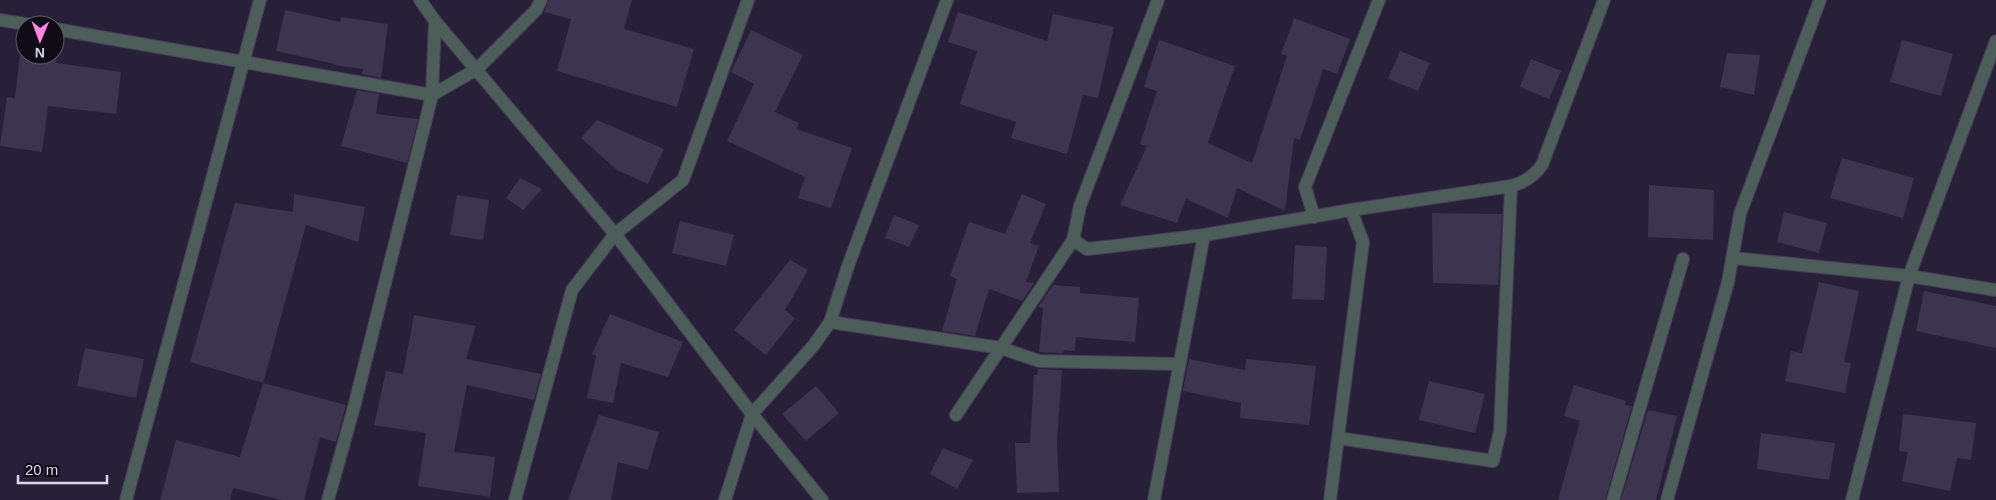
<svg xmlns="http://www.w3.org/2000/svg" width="1996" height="500" font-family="Helvetica,sans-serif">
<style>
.building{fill:#3d3450}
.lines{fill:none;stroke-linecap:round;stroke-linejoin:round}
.minor-casing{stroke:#453d55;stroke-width:14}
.minor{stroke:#4c5d5a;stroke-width:12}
</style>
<rect width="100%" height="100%" fill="#282039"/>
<path class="building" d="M 549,0 L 632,0 L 624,29 L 694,49 L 677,107 L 557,71 L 571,19 L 544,12 Z
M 285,10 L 340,22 L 341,17 L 388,24 L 381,78 L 362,74 L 363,69 L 334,65 L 334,64 L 276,51 Z
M 958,12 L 1047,41 L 1053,14 L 1114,27 L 1098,98 L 1083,95 L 1067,154 L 1011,138 L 1016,122 L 960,104 L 977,51 L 948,42 Z
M 1294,18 L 1350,39 L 1337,74 L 1323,69 L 1300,140 L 1294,138 L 1285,211 L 1237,188 L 1228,218 L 1186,199 L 1177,223 L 1120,205 L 1147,146 L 1140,144 L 1157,91 L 1144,87 L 1159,40 L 1235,66 L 1208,143 L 1252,163 L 1287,56 L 1281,54 Z
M 751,30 L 803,55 L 775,112 L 799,123 L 796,129 L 852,148 L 831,208 L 798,198 L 805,177 L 727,141 L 754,84 L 731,72 Z
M 1902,40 L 1953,54 L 1941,96 L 1890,82 Z
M 1400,51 L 1430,63 L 1418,91 L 1388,79 Z
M 1727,53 L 1760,55 L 1754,95 L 1720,87 Z
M 20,55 L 57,55 L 56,63 L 121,72 L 116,114 L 48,106 L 42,152 L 0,146 L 7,97 L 15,98 Z
M 1531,59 L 1561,71 L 1549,99 L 1520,87 Z
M 357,90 L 379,94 L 376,114 L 418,119 L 407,163 L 341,146 Z
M 597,120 L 664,149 L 648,184 L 617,170 L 581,138 Z
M 1842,158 L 1914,178 L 1903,218 L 1830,198 Z
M 520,178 L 542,189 L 523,210 L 506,198 Z
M 1649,185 L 1714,190 L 1713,240 L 1648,237 Z
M 294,194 L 365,207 L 358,242 L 306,225 L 263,383 L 190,362 L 235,203 L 293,212 Z
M 1022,194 L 1046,204 L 1030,243 L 1039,246 L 1026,282 L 1034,283 L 1022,301 L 989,289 L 975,336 L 942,331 L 957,279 L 950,276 L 969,222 L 1005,234 Z
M 457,195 L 489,200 L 483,240 L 450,235 Z
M 1784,212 L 1827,223 L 1819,253 L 1777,242 Z
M 1432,213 L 1502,214 L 1498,285 L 1433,283 Z
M 894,215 L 919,225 L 909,247 L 885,238 Z
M 680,221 L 734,235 L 726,266 L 672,253 Z
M 1295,245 L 1327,247 L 1324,300 L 1292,299 Z
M 790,260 L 808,270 L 785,310 L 795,318 L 766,355 L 734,330 Z
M 1819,282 L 1859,291 L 1844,362 L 1851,363 L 1845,393 L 1785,381 L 1791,351 L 1802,353 Z
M 1053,285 L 1080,287 L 1080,293 L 1139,298 L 1135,342 L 1076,337 L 1075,351 L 1064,350 L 1063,353 L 1039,352 L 1043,308 L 1038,307 Z
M 1924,291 L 1996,306 L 1996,348 L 1916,331 Z
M 610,314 L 683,342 L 668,377 L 621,363 L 613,403 L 587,398 L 596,356 L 592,354 Z
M 414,315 L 476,326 L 466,359 L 541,374 L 534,400 L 467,385 L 454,452 L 495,457 L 490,497 L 418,486 L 426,433 L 374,425 L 386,371 L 403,374 Z
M 85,348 L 144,359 L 136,398 L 77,386 Z
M 1189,359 L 1245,370 L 1246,359 L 1316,366 L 1309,425 L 1240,418 L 1241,403 L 1183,391 Z
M 1038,369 L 1062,370 L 1057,441 L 1059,492 L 1017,493 L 1015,443 L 1030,443 L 1034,375 L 1037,375 Z
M 1429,381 L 1485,394 L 1475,433 L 1419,420 Z
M 263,383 L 346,405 L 336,442 L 320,437 L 304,500 L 282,500 L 233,488 L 230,500 L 160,500 L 176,440 L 240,457 Z
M 1574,385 L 1626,401 L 1625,405 L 1632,406 L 1605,500 L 1558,500 L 1580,421 L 1564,416 Z
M 816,386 L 839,413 L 806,441 L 782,414 Z
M 1648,410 L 1677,416 L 1656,500 L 1621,500 Z
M 1903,414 L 1976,423 L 1971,460 L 1957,458 L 1950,491 L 1902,481 L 1908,452 L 1899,451 Z
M 599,415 L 659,432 L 648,470 L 618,462 L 611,500 L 568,500 Z
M 1761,433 L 1835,443 L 1829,480 L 1757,469 Z
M 943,448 L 973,460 L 957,489 L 930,474 Z"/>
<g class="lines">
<g class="minor-casing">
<path id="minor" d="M 420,0 L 435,21 L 615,234 L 752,414 L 822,500
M 1158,0 L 1080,206 L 1073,240 L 1087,249 L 1115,246 L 1204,235 L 1351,210 L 1363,242 L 1330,500
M 0,20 L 31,25
M 55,29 L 432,95 L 477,69 L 536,10 L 541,0
M 1351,210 L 1511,186 C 1525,183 1534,176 1542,165 L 1604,0
M 1314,217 L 1305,187 L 1379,0
M 1733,258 L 1909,276 L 1996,290
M 830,322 L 1001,348 L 1039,361 L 1178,364
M 956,415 L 1073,240
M 1338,438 L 1493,461 L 1500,431 L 1511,186
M 126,500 L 260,0
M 328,500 L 354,407 L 432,95 L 435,21
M 515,500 L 572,290 L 615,234 L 683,180 L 748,0
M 725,500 L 752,414 L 814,345 L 830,322 L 848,266 L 947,0
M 1154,500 L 1204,235
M 1613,500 L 1683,259
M 1667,500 L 1728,282 L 1740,214 L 1820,0
M 1852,500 L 1909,276 L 1996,41"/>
</g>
<use href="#minor" class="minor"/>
</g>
<g transform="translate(40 40) rotate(181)"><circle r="24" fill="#100c17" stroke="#615d6a"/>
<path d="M0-4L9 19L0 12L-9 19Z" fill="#fe86e1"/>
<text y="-8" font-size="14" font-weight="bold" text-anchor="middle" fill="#dbd6e7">N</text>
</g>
<path d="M18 475v8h89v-8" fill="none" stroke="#dbd6e7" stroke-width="2.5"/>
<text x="25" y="475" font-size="15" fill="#dbd6e7" stroke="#100c17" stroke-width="4" paint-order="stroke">20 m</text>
</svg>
